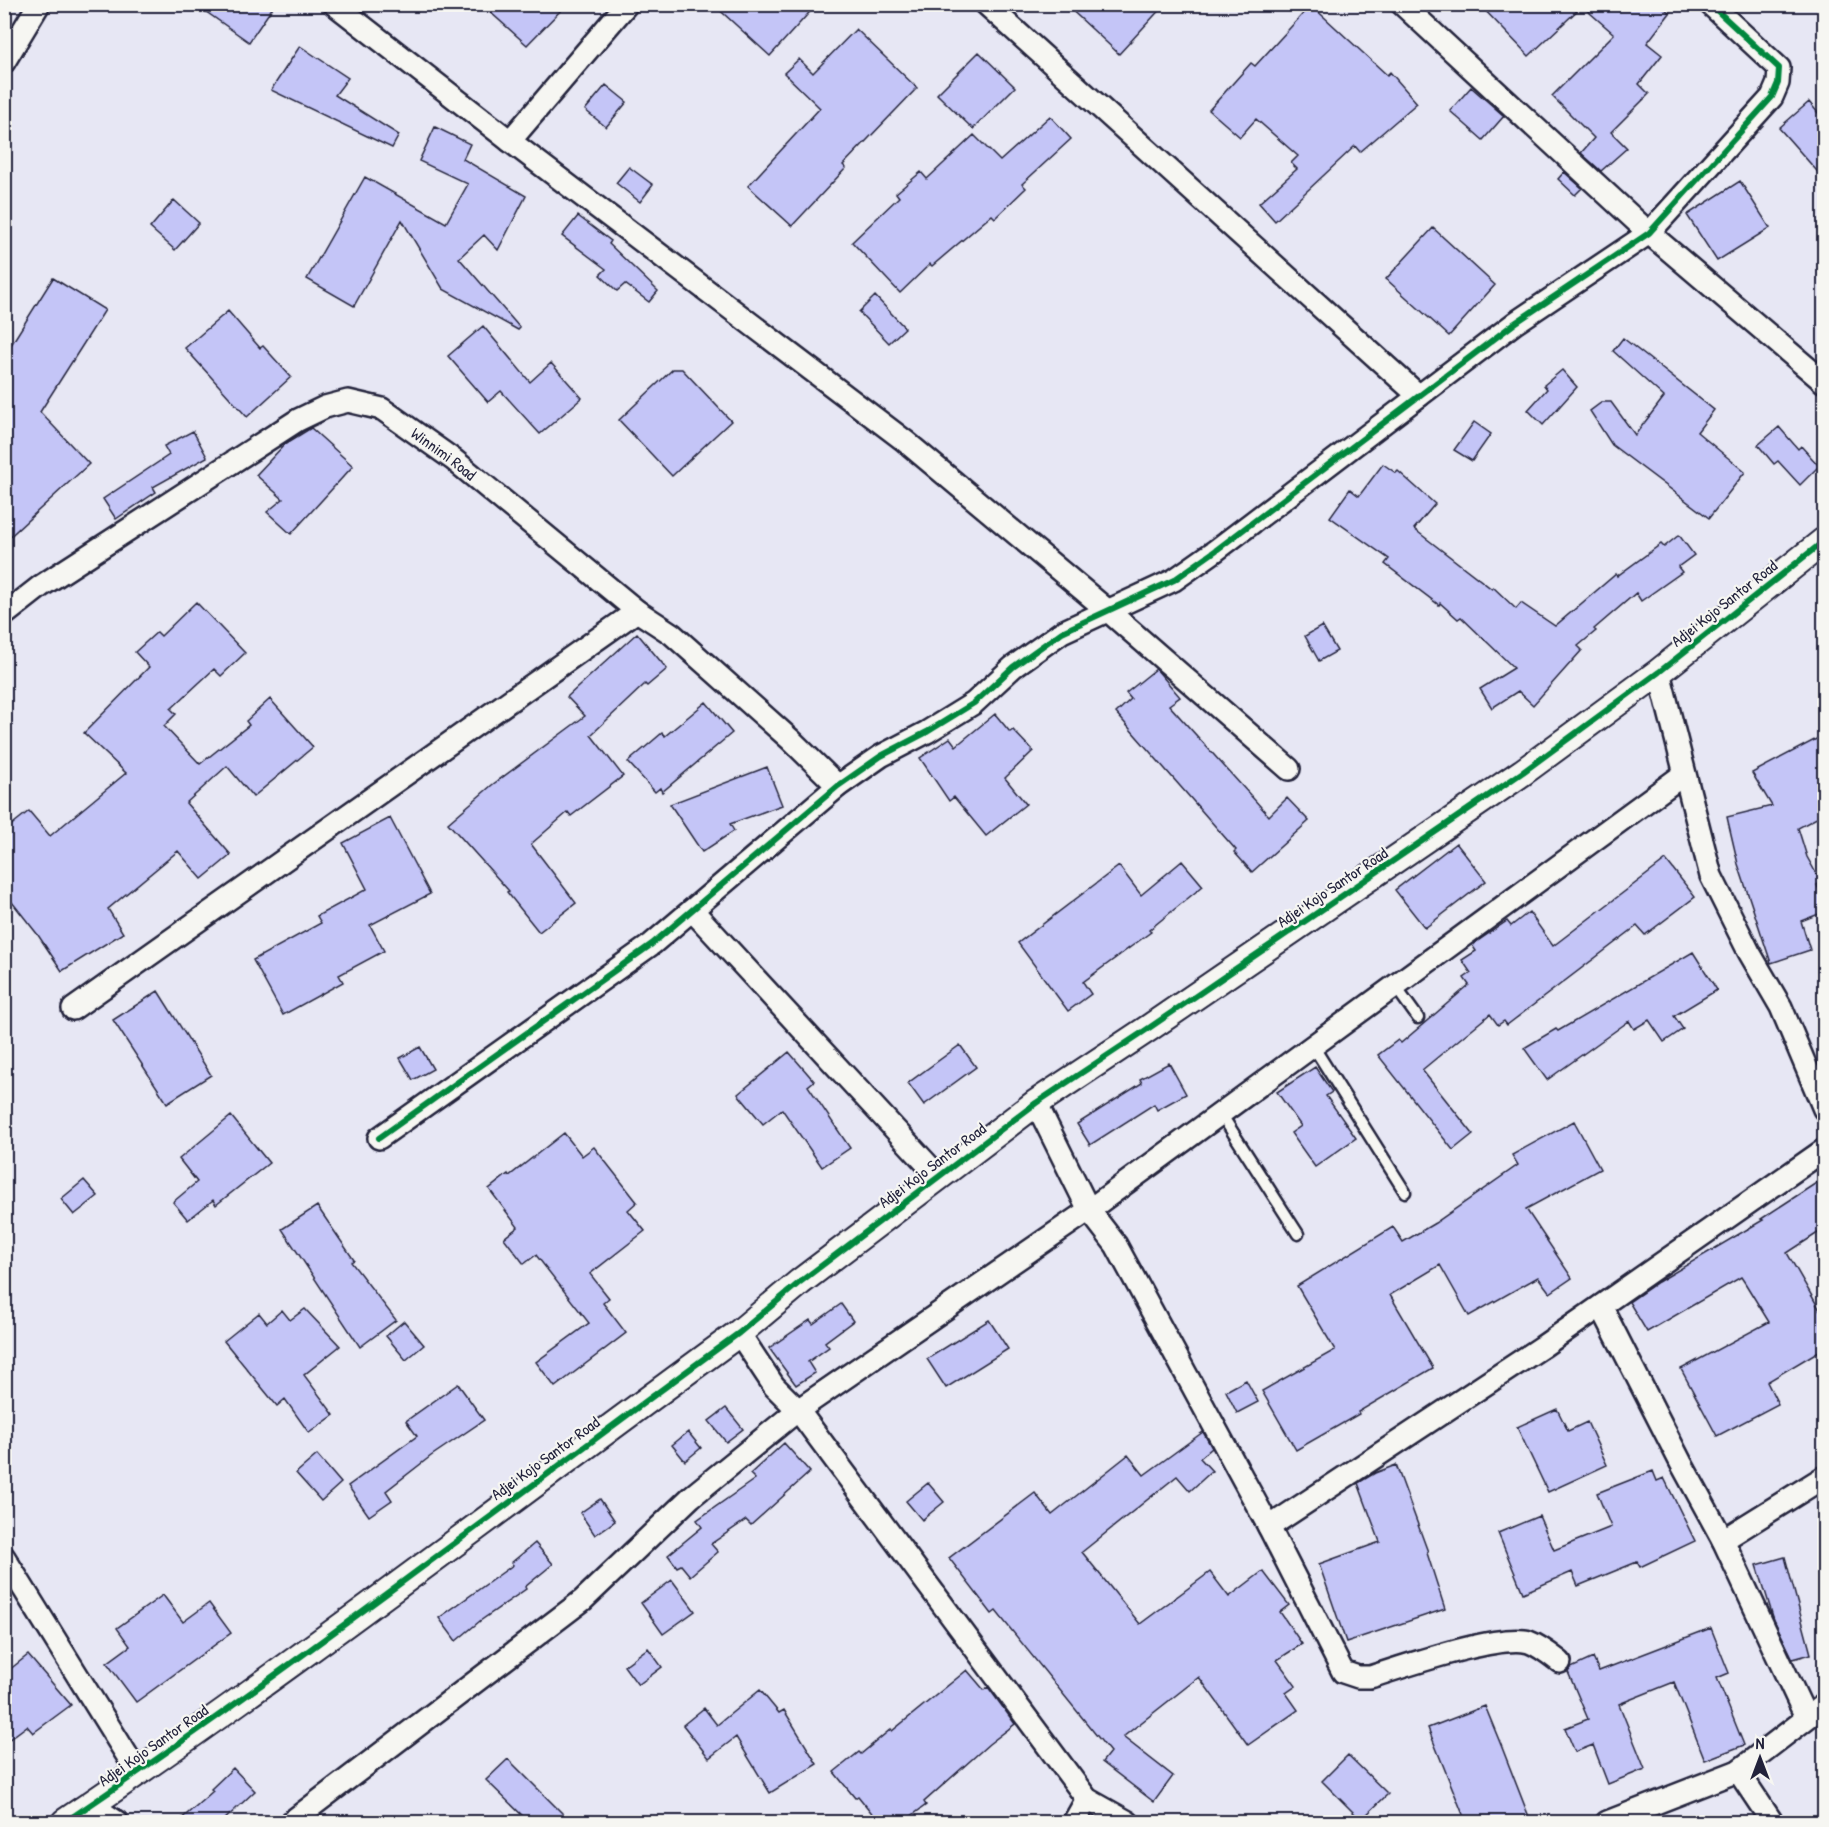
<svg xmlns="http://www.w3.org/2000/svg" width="1829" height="1827" font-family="'Patrick Hand',sans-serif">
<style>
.building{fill:#c4c5f7;stroke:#22223b;stroke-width:1.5}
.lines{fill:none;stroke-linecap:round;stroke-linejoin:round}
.service-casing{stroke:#22223b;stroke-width:15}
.minor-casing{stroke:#22223b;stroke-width:26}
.tertiary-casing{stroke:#22223b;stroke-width:30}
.service{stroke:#f6f6f2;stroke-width:10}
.minor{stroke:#f6f6f2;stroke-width:21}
.tertiary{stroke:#f6f6f2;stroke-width:26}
.cycleway-casing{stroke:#f6f6f2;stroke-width:10}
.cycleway{stroke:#00873e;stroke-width:6}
.labels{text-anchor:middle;stroke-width:4.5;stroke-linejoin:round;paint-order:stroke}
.street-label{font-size:16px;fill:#22223b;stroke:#f6f6f2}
</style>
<rect width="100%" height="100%" fill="#e7e7f4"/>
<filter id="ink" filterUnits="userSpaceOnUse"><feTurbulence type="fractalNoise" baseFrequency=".0167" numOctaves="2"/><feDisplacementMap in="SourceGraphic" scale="12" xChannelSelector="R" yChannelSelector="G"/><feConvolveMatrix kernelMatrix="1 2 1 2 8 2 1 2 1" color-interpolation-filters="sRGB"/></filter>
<g filter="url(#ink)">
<path class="building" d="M 195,4 L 275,4 L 249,42 Z
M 481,4 L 567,4 L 527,45 Z
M 713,4 L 817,4 L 770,56 Z
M 1065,4 L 1165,4 L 1119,54 Z
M 1479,4 L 1659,4 L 1670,13 L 1647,43 L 1662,55 L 1639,84 L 1649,94 L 1611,132 L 1627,148 L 1601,171 L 1581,153 L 1594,138 L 1552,96 L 1614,34 L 1582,6 L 1529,56 Z
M 1311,5 L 1387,75 L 1390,72 L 1417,103 L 1360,152 L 1355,146 L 1275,221 L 1259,203 L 1297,169 L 1291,163 L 1298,156 L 1256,119 L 1240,137 L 1209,110 L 1251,63 L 1255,66 Z
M 856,29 L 917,88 L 843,165 L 846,168 L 792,226 L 748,186 L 820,108 L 784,73 L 799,59 L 813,73 Z
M 300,46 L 348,78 L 335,95 L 399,135 L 392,148 L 271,90 Z
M 979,52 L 1015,87 L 973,129 L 937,94 Z
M 606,85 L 627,102 L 606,127 L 585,110 Z
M 1471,87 L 1504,116 L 1483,140 L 1450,111 Z
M 1809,102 L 1824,120 L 1824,179 L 1779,128 Z
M 1050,116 L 1071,139 L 1022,184 L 1026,188 L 995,218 L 992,215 L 932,266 L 930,264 L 900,293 L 852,242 L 899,197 L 896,193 L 921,172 L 927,179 L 974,135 L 1000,161 Z
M 435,127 L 470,144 L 463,159 L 526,196 L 498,250 L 484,235 L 459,258 L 520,328 L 518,330 L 443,289 L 402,220 L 354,306 L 307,279 L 365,177 L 446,223 L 468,184 L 419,161 Z
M 629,167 L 653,185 L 640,202 L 616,183 Z
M 1564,172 L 1582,188 L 1575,195 L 1558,179 Z
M 1740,181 L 1770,228 L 1717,261 L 1687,215 Z
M 174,200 L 199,223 L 175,250 L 150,228 Z
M 578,216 L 611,241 L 609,244 L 658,291 L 649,302 L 625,284 L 617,291 L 600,275 L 606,269 L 562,236 Z
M 1433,228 L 1495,285 L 1449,336 L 1386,279 Z
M 53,278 L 105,310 L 40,412 L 89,464 L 4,542 L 4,356 Z
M 875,296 L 905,328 L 889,343 L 859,312 Z
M 228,311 L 260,348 L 263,346 L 291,377 L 247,417 L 185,348 Z
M 483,326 L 530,382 L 551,363 L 582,398 L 540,434 L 501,391 L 488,402 L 448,356 Z
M 1623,338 L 1714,410 L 1697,432 L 1745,472 L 1709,518 L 1612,445 L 1590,411 L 1602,402 L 1611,402 L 1635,435 L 1664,397 L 1613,351 Z
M 673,369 L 682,369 L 731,421 L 672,476 L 619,420 Z
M 1562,370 L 1577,387 L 1543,425 L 1528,410 L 1547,389 L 1544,385 Z
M 1474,422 L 1491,434 L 1472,461 L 1454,450 Z
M 1779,427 L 1798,449 L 1801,446 L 1819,466 L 1800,485 L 1778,461 L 1774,464 L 1758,445 Z
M 311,428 L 353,466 L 291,534 L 267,512 L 283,499 L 256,475 L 285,444 Z
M 193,431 L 207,457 L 153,487 L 156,492 L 116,519 L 103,499 L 169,455 L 164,446 Z
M 1383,464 L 1396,473 L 1398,471 L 1435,504 L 1414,529 L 1492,589 L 1493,587 L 1516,609 L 1521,603 L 1555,626 L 1616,574 L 1617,576 L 1661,544 L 1664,547 L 1679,535 L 1694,555 L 1678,567 L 1682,572 L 1641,601 L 1636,593 L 1594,629 L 1596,631 L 1578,646 L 1582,650 L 1533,705 L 1518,691 L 1492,708 L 1480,689 L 1514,668 L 1461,617 L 1458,619 L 1440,603 L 1439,605 L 1385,564 L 1389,559 L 1330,517 L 1350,489 L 1359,496 Z
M 196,602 L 245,653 L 221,676 L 214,669 L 171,709 L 176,714 L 164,726 L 200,764 L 249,725 L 246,721 L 270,699 L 313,747 L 253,797 L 227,766 L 186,803 L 231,855 L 202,879 L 178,851 L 108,909 L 123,933 L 62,971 L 38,935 L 4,892 L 4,831 L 29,811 L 50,836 L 126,773 L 84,733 L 149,667 L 135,652 L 157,632 L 161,636 Z
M 1322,626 L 1337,651 L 1319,661 L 1305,636 Z
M 637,633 L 667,669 L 647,686 L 645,684 L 591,735 L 623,776 L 571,816 L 568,812 L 531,844 L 576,903 L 539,932 L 507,892 L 509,891 L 448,823 L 492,785 L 585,716 L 567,697 Z
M 1156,669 L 1180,697 L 1169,705 L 1269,816 L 1287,798 L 1309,821 L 1252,872 L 1234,852 L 1236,850 L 1116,713 L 1131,699 L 1126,693 Z
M 706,702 L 732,733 L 662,792 L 660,788 L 655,792 L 628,762 L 662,733 L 665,736 Z
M 995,714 L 1010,732 L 1013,730 L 1033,751 L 1005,778 L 1026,804 L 986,836 L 954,797 L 949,801 L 920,758 L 950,738 L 956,746 Z
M 1824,735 L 1824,814 L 1798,828 L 1807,857 L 1821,882 L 1817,885 L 1824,902 L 1824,912 L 1801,921 L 1810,950 L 1771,963 L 1738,864 L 1727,817 L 1772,806 L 1752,773 Z
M 767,767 L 782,805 L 730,824 L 734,831 L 702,852 L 670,804 Z
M 390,818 L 430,894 L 370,925 L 384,951 L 339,975 L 343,982 L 283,1015 L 253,960 L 321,923 L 317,916 L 367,889 L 343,843 Z
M 1456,843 L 1486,881 L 1425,928 L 1395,890 Z
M 1666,860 L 1695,897 L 1645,935 L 1637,926 L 1507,1025 L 1504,1021 L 1498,1025 L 1490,1014 L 1422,1070 L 1473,1134 L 1453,1150 L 1378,1055 L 1398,1040 L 1401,1043 L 1469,985 L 1464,978 L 1471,973 L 1462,960 L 1476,951 L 1472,945 L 1507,921 L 1511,926 L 1529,912 L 1553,946 Z
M 1182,861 L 1203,886 L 1149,930 L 1151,932 L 1083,982 L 1091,994 L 1068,1011 L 1018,943 L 1119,866 L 1141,895 Z
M 1693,952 L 1717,990 L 1674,1016 L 1683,1029 L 1664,1042 L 1649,1020 L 1634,1029 L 1629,1021 L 1547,1080 L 1524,1048 L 1556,1029 L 1558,1031 Z
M 158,991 L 211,1075 L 167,1103 L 113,1020 Z
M 960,1045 L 976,1067 L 924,1105 L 908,1083 Z
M 420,1047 L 433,1069 L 413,1080 L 400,1058 Z
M 789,1052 L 814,1081 L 808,1086 L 850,1148 L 822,1167 L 782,1109 L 763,1124 L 738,1094 Z
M 1169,1063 L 1186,1094 L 1157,1110 L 1154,1104 L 1090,1145 L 1077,1124 L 1142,1083 L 1140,1079 Z
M 1315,1067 L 1332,1092 L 1326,1096 L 1356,1138 L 1315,1167 L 1291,1133 L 1301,1126 L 1277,1092 Z
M 231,1116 L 269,1163 L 216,1205 L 213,1200 L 188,1220 L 173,1202 L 197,1182 L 179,1159 Z
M 1574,1121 L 1600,1169 L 1526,1209 L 1572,1278 L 1550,1293 L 1538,1277 L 1469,1316 L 1440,1265 L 1390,1295 L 1433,1368 L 1358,1412 L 1359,1414 L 1296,1450 L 1262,1391 L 1335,1350 L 1297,1286 L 1393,1227 L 1403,1242 L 1435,1223 L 1518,1165 L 1512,1155 Z
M 564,1133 L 582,1156 L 594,1147 L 637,1202 L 628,1210 L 645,1231 L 590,1274 L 609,1298 L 603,1303 L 626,1333 L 555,1387 L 536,1362 L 589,1323 L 536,1255 L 524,1264 L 504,1238 L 518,1227 L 489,1189 L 508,1174 L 509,1176 Z
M 1824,1178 L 1824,1229 L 1787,1253 L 1824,1317 L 1824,1348 L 1767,1382 L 1778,1404 L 1717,1436 L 1681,1369 L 1769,1322 L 1745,1283 L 1741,1277 L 1647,1332 L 1629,1302 L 1658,1282 L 1763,1220 L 1761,1219 Z
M 84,1180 L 98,1196 L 74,1215 L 61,1199 Z
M 317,1206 L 354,1260 L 351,1262 L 396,1320 L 360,1347 L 282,1229 Z
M 841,1304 L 853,1321 L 825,1342 L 829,1347 L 808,1362 L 815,1373 L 796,1385 L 769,1348 L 810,1320 L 813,1324 Z
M 305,1309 L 340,1346 L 304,1375 L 334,1415 L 309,1433 L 285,1399 L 277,1406 L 224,1341 L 259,1313 L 267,1323 L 282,1310 L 290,1320 Z
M 989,1320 L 1008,1349 L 946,1388 L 927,1359 Z
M 404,1321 L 424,1345 L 406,1360 L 386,1336 Z
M 1246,1380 L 1258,1402 L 1237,1413 L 1226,1391 Z
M 458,1384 L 484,1420 L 431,1456 L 386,1491 L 392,1500 L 369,1516 L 348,1486 L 417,1436 L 406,1421 Z
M 726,1408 L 743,1429 L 726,1442 L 709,1421 Z
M 1557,1409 L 1568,1431 L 1587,1422 L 1607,1465 L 1548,1492 L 1517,1427 Z
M 688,1432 L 701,1448 L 685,1461 L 672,1445 Z
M 1203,1432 L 1212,1448 L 1200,1458 L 1212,1471 L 1190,1491 L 1177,1476 L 1082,1552 L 1140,1624 L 1210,1572 L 1229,1597 L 1263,1571 L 1289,1605 L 1280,1612 L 1302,1644 L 1277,1660 L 1296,1686 L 1286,1693 L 1298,1710 L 1248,1745 L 1199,1677 L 1123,1737 L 1173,1776 L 1154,1802 L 1102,1762 L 1110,1752 L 996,1611 L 992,1614 L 949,1558 L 1035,1493 L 1052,1515 L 1128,1455 L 1144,1475 Z
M 784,1443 L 810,1472 L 751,1525 L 746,1520 L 711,1544 L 718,1552 L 690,1576 L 681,1565 L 677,1567 L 668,1555 L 702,1527 L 697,1520 L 755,1479 L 750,1474 Z
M 317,1455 L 341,1483 L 321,1501 L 296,1473 Z
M 1396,1465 L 1428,1552 L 1427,1553 L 1445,1609 L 1346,1642 L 1319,1564 L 1380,1542 L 1358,1483 L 1375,1473 Z
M 1653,1471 L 1657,1481 L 1664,1478 L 1695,1541 L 1640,1567 L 1637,1562 L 1578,1586 L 1572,1572 L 1523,1593 L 1498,1533 L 1539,1516 L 1554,1550 L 1611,1527 L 1597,1493 Z
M 928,1483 L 944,1502 L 922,1520 L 906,1501 Z
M 600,1499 L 615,1521 L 595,1535 L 580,1513 Z
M 535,1543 L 553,1564 L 525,1587 L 526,1589 L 480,1621 L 456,1641 L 439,1618 L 513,1565 L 511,1563 Z
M 1785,1557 L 1811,1654 L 1793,1659 L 1774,1620 L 1757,1565 Z
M 672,1580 L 695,1611 L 663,1634 L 641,1603 Z
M 163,1595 L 183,1622 L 209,1603 L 231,1633 L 136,1702 L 107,1663 L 130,1646 L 117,1628 Z
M 1711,1628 L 1729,1673 L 1717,1678 L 1744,1745 L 1705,1760 L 1674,1682 L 1619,1704 L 1645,1769 L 1608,1784 L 1593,1745 L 1575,1752 L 1565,1728 L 1588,1719 L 1568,1672 L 1571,1668 L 1593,1658 L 1599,1671 Z
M 648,1648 L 662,1667 L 638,1685 L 624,1666 Z
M 28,1655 L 71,1705 L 33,1733 L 27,1726 L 4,1743 L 4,1674 Z
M 967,1670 L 984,1690 L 988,1687 L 1015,1724 L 989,1744 L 924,1802 L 926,1805 L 903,1822 L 879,1822 L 858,1796 L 855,1798 L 834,1772 L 859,1752 L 861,1754 L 891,1729 L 892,1731 Z
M 760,1690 L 779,1713 L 784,1710 L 817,1764 L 770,1793 L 736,1737 L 709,1758 L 683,1725 L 704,1708 L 717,1725 Z
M 1485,1706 L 1501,1745 L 1531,1822 L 1466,1822 L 1428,1728 Z
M 1348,1755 L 1388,1794 L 1361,1820 L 1322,1781 Z
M 508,1759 L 571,1822 L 529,1822 L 486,1780 Z
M 233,1768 L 255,1791 L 222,1822 L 178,1822 L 213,1791 L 211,1789 Z"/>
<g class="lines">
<g class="service-casing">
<path id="service" d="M 1395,986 L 1418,1018
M 1313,1046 L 1405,1192
M 1221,1114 L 1298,1234"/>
</g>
<g class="minor-casing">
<g id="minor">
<path d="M 334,4 L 510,141 L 905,441 L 1107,610 L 1289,769"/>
<path d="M 986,4 L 1419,396"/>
<path d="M 1402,4 L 1649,233 L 1824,382"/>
<path d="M 4,62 L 39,4"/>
<path d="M 510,141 L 627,4"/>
<path id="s1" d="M 4,615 L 41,586 L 298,420 L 325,407 L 348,401 L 382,409 L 454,460 L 637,611 L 672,634 L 791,740 L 838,786"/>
<path d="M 1659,672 L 1711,876 L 1749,952 L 1781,1007 L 1824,1109"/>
<path d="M 692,910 L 939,1177"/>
<path d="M 73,1009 L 637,611"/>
<path d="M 1036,1103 L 1089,1210 L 1116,1245 L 1269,1527 L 1343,1672 L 1358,1677 L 1370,1677 C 1403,1667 1499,1633 1529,1642 C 1540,1646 1551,1655 1560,1662"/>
<path d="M 379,1138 L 652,944 L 838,786 L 881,756 L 927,732 L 974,703 L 1013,667 L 1062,632 L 1174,580 L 1215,551 L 1515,323 L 1649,233 L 1772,97 L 1778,83 L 1779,68 L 1710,4"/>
<path d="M 1601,1306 L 1681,1463 L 1723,1540 L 1806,1717"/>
<path d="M 739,1333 L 774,1386 L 798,1410 L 1087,1799 L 1128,1822"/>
<path d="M 1269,1527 L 1542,1347 L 1824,1150"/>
<path d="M 1723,1540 L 1824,1477"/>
<path d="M 4,1557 L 138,1773"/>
<path d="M 1738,1771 L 1772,1822"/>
<path d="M 91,1805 L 117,1822"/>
<path d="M 291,1822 L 583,1600 L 691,1497 L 798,1410 L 1089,1210 L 1684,774"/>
<path d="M 1074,1822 L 1087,1799"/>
<path d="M 1607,1822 L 1738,1771 L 1824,1705"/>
</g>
</g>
<g class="tertiary-casing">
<path id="tertiary" d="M 65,1822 C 295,1667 515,1496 739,1333 L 800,1282 L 1036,1103 L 1149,1028 L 1523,772 L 1659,672 L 1824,541"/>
</g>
<use href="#service" class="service"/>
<use href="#minor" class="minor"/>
<use href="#tertiary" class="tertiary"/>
<g class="cycleway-casing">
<path id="cycleway" d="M 379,1138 L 652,944 L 838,786 L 881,756 L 927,732 L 974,703 L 1013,667 L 1062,632 L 1174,580 L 1215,551 L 1515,323 L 1649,233 L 1772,97 L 1778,83 L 1779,68 L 1710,4
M 65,1822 C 295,1667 515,1496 739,1333 L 800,1282 L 1036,1103 L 1149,1028 L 1523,772 L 1659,672 L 1824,541"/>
</g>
<use href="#cycleway" class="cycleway"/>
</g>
</g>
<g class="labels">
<g class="street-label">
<text dy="6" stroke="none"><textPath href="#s1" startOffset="518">Winnimi Road</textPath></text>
<text transform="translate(1724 603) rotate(-38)" y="6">Adjei Kojo Santor Road</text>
<text transform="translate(1332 887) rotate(-34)" y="6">Adjei Kojo Santor Road</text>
<text transform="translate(932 1165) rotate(-37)" y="6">Adjei Kojo Santor Road</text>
<text transform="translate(545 1458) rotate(-36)" y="6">Adjei Kojo Santor Road</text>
<text transform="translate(153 1745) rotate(-35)" y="6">Adjei Kojo Santor Road</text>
</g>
</g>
<rect width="1829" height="1827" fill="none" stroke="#f6f6f2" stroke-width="24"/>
<rect x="12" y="12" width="1805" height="1803" fill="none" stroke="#22223b" stroke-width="2" filter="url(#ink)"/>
<g transform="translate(1760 1758)" stroke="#f6f6f2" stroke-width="4.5" paint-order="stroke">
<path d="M0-4.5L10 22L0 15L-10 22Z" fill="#22223b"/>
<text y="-9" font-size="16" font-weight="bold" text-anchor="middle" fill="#22223b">N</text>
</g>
</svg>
